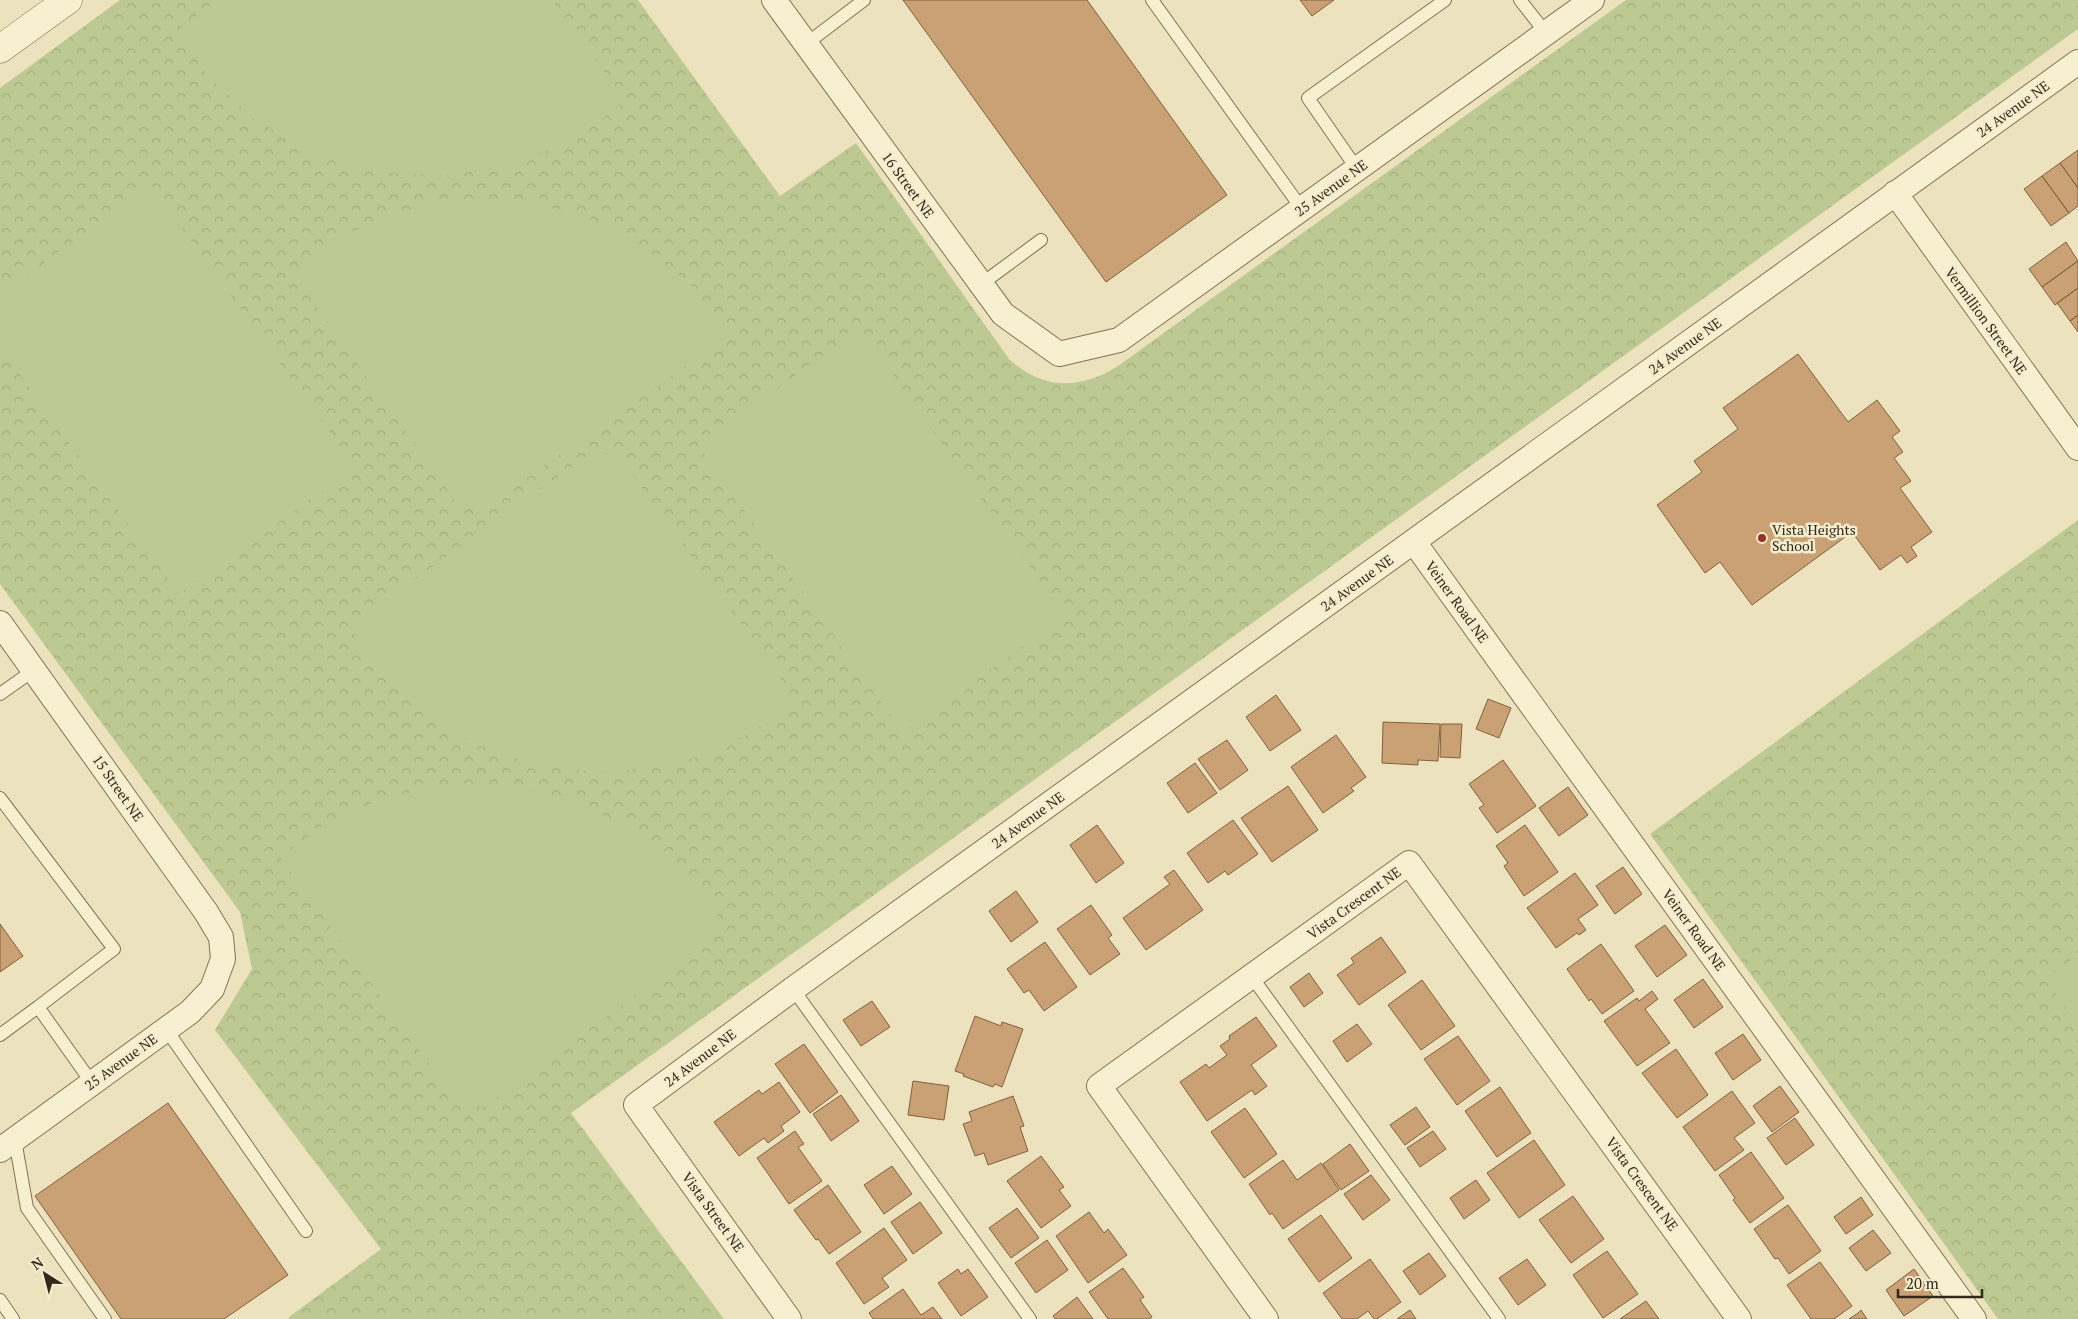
<svg xmlns="http://www.w3.org/2000/svg" width="2078" height="1319" font-family="'PT Serif',serif">
<style>
.park{fill:url(#park-crowns)}
.garden{fill:#bdc992}
.building{fill:#caa174;stroke:#82603e}
.lines{fill:none;stroke-linecap:round;stroke-linejoin:round}
.service-casing{stroke:#837357;stroke-width:14}
.minor-casing{stroke:#837357;stroke-width:26}
.tertiary-casing{stroke:#837357;stroke-width:29}
.service{stroke:#f7f0d0;stroke-width:12}
.minor{stroke:#f7f0d0;stroke-width:24}
.tertiary{stroke:#f7f0d0;stroke-width:28}
.poi-dot{fill:#913329;stroke:#f4edcd;stroke-width:2}
.labels{text-anchor:middle;stroke-width:5;stroke-linejoin:round;paint-order:stroke}
.street-label{font-size:14px;fill:#33291b;stroke:#f4edcd}
.poi-label{font-size:14px;fill:#33291b;stroke:#f4edcd;text-anchor:start}
</style>
<defs>
<pattern id="park-crowns" width="20" height="18" patternUnits="userSpaceOnUse" patternTransform="scale(1.25)"><rect width="20" height="18" fill="#bdc992"/><path d="M2 6a3 3 0 1 1 6 0M12 15a3 3 0 1 1 6 0" fill="none" stroke="#a3ad7d"/></pattern>
</defs>
<rect width="100%" height="100%" fill="#ece3be"/>
<path class="park" d="M 120,0 L 638,0 L 780,196 L 856,143 L 1009,359 C 1043,390 1080,390 1118,366 L 1626,0 L 2078,0 L 2078,29 L 571,1113 L 724,1319 L 289,1319 L 289,1317 L 381,1249 L 215,1030 L 252,969 L 240,912 L 0,584 L 0,88 Z
M 2078,520 L 2078,1319 L 1998,1319 L 1650,834 Z"/>
<path class="garden" d="M 218,0 L 552,0 L 626,101 L 583,133 L 517,164 L 446,176 L 377,172 L 309,152 L 253,118 L 206,74 L 176,31 Z
M 151,185 L 355,467 L 179,594 L 0,347 L 0,295 Z
M 498,199 L 570,211 L 633,240 L 688,282 L 730,335 L 483,509 L 459,506 L 292,272 L 350,232 L 425,205 Z
M 860,329 L 1065,616 L 903,732 L 698,445 Z
M 592,452 L 618,455 L 796,700 L 751,733 L 686,761 L 611,773 L 534,765 L 469,741 L 413,703 L 371,659 L 350,626 Z
M 438,786 C 459,786 482,783 503,786 C 575,793 654,833 700,891 C 709,903 718,916 726,928 L 484,1107 L 458,1104 L 280,857 L 327,823 L 379,800 Z
M 2078,955 L 2078,1025 L 2045,978 Z"/>
<path class="building" d="M 903,0 L 1087,0 L 1227,195 L 1106,282 Z
M 1300,0 L 1334,0 L 1312,16 Z
M 2078,150 L 2078,188 L 2060,163 Z
M 2060,163 L 2078,188 L 2078,206 L 2069,213 L 2042,176 Z
M 2042,176 L 2069,213 L 2051,226 L 2024,189 Z
M 2066,242 L 2078,261 L 2042,287 L 2029,269 Z
M 2078,261 L 2078,288 L 2055,305 L 2042,287 Z
M 2078,288 L 2078,315 L 2070,321 L 2057,303 Z
M 2078,315 L 2078,332 L 2070,321 Z
M 1798,354 L 1848,422 L 1877,400 L 1900,431 L 1892,437 L 1903,452 L 1894,458 L 1911,481 L 1900,488 L 1932,532 L 1911,547 L 1917,556 L 1907,563 L 1901,555 L 1880,570 L 1852,532 L 1752,605 L 1720,562 L 1705,573 L 1657,505 L 1702,472 L 1694,461 L 1738,429 L 1723,408 Z
M 1276,695 L 1301,730 L 1270,751 L 1246,717 Z
M 1488,699 L 1511,708 L 1499,738 L 1476,729 Z
M 1383,722 L 1440,724 L 1438,761 L 1418,760 L 1418,765 L 1382,763 Z
M 1441,724 L 1462,724 L 1460,758 L 1440,757 Z
M 1336,735 L 1366,777 L 1351,788 L 1354,791 L 1323,813 L 1291,767 Z
M 1227,740 L 1248,770 L 1220,790 L 1198,759 Z
M 1503,760 L 1536,806 L 1497,833 L 1479,808 L 1484,805 L 1469,784 Z
M 1195,763 L 1217,793 L 1188,813 L 1167,783 Z
M 1288,786 L 1318,830 L 1272,862 L 1241,818 Z
M 1568,787 L 1588,815 L 1559,836 L 1539,808 Z
M 1233,820 L 1258,854 L 1228,875 L 1225,871 L 1208,883 L 1187,853 Z
M 1097,825 L 1124,863 L 1096,883 L 1070,845 Z
M 1525,825 L 1558,872 L 1524,896 L 1504,866 L 1508,863 L 1496,846 Z
M 1623,867 L 1642,894 L 1615,914 L 1596,886 Z
M 1174,870 L 1203,910 L 1146,950 L 1123,918 L 1170,884 L 1164,877 Z
M 1575,873 L 1598,905 L 1578,919 L 1586,930 L 1579,935 L 1577,933 L 1556,948 L 1527,908 Z
M 1016,891 L 1038,922 L 1011,942 L 989,911 Z
M 1091,905 L 1112,935 L 1108,938 L 1120,954 L 1090,975 L 1057,929 Z
M 0,924 L 23,956 L 0,972 Z
M 1665,925 L 1687,955 L 1657,977 L 1635,946 Z
M 1381,937 L 1406,972 L 1359,1005 L 1337,975 L 1354,963 L 1351,958 Z
M 1045,942 L 1077,987 L 1044,1011 L 1029,990 L 1024,993 L 1007,969 Z
M 1601,944 L 1634,991 L 1602,1014 L 1591,999 L 1589,1001 L 1567,969 Z
M 1309,973 L 1323,993 L 1304,1007 L 1290,987 Z
M 1703,979 L 1723,1007 L 1694,1028 L 1674,1000 Z
M 1422,980 L 1455,1026 L 1421,1050 L 1388,1005 Z
M 1652,991 L 1658,999 L 1645,1009 L 1670,1043 L 1637,1066 L 1604,1021 L 1637,998 L 1639,1001 Z
M 872,1001 L 890,1027 L 861,1046 L 843,1020 Z
M 975,1016 L 1001,1026 L 1002,1022 L 1023,1029 L 1002,1087 L 995,1084 L 993,1087 L 963,1076 L 964,1074 L 955,1071 Z
M 1256,1017 L 1277,1046 L 1251,1065 L 1267,1086 L 1255,1095 L 1252,1090 L 1207,1121 L 1180,1082 L 1206,1064 L 1209,1068 L 1227,1055 L 1220,1046 L 1230,1039 L 1229,1036 Z
M 1357,1024 L 1372,1044 L 1347,1062 L 1333,1041 Z
M 1743,1034 L 1761,1060 L 1733,1080 L 1715,1053 Z
M 1458,1036 L 1490,1081 L 1457,1105 L 1424,1059 Z
M 804,1044 L 838,1092 L 810,1113 L 775,1064 Z
M 1676,1049 L 1708,1095 L 1677,1118 L 1642,1073 Z
M 913,1081 L 949,1086 L 944,1120 L 908,1115 Z
M 779,1082 L 800,1112 L 781,1126 L 784,1131 L 768,1143 L 764,1138 L 739,1156 L 714,1122 L 759,1090 L 762,1094 Z
M 1780,1086 L 1799,1112 L 1772,1132 L 1753,1106 Z
M 1500,1087 L 1531,1133 L 1497,1157 L 1465,1111 Z
M 1732,1091 L 1755,1123 L 1734,1138 L 1744,1150 L 1715,1171 L 1683,1127 Z
M 841,1095 L 859,1121 L 831,1141 L 813,1114 Z
M 1013,1096 L 1024,1126 L 1020,1127 L 1028,1151 L 988,1165 L 984,1153 L 975,1156 L 963,1124 L 972,1121 L 969,1112 Z
M 168,1103 L 288,1275 L 224,1319 L 121,1319 L 35,1196 Z
M 1416,1107 L 1430,1127 L 1405,1145 L 1390,1125 Z
M 1245,1108 L 1277,1154 L 1244,1178 L 1211,1132 Z
M 1795,1118 L 1814,1145 L 1786,1165 L 1767,1138 Z
M 795,1131 L 804,1144 L 798,1147 L 822,1181 L 789,1204 L 757,1158 Z
M 1433,1131 L 1446,1149 L 1420,1167 L 1407,1148 Z
M 1534,1140 L 1565,1185 L 1519,1218 L 1487,1173 Z
M 1350,1144 L 1369,1171 L 1341,1190 L 1323,1164 Z
M 1751,1152 L 1784,1198 L 1750,1223 L 1733,1200 L 1735,1198 L 1719,1175 Z
M 1041,1156 L 1064,1187 L 1059,1190 L 1071,1206 L 1041,1228 L 1007,1181 Z
M 1283,1160 L 1297,1180 L 1321,1163 L 1339,1190 L 1283,1229 L 1272,1213 L 1270,1215 L 1249,1184 Z
M 892,1166 L 912,1194 L 884,1214 L 864,1185 Z
M 1371,1175 L 1390,1200 L 1363,1220 L 1344,1194 Z
M 1476,1180 L 1490,1200 L 1464,1219 L 1450,1198 Z
M 828,1185 L 861,1232 L 829,1254 L 818,1239 L 816,1240 L 794,1210 Z
M 1573,1196 L 1604,1239 L 1571,1263 L 1539,1220 Z
M 1861,1197 L 1873,1215 L 1846,1234 L 1834,1217 Z
M 920,1202 L 942,1233 L 913,1254 L 891,1222 Z
M 1788,1205 L 1821,1251 L 1789,1274 L 1778,1258 L 1775,1259 L 1754,1229 Z
M 1017,1208 L 1039,1238 L 1011,1258 L 989,1228 Z
M 1089,1212 L 1104,1233 L 1108,1229 L 1127,1255 L 1088,1283 L 1056,1236 Z
M 1321,1215 L 1352,1258 L 1319,1282 L 1288,1239 Z
M 884,1228 L 907,1260 L 882,1278 L 889,1287 L 864,1304 L 836,1263 Z
M 1873,1230 L 1891,1253 L 1866,1271 L 1849,1248 Z
M 1047,1240 L 1068,1270 L 1036,1293 L 1015,1263 Z
M 1607,1251 L 1638,1294 L 1603,1318 L 1573,1275 Z
M 1429,1253 L 1446,1276 L 1420,1295 L 1403,1271 Z
M 1370,1259 L 1401,1302 L 1377,1319 L 1374,1319 L 1368,1311 L 1357,1319 L 1342,1319 L 1323,1293 Z
M 1527,1259 L 1546,1285 L 1518,1305 L 1499,1278 Z
M 1820,1262 L 1852,1306 L 1834,1319 L 1811,1319 L 1787,1285 Z
M 1123,1268 L 1144,1297 L 1140,1300 L 1152,1317 L 1149,1319 L 1108,1319 L 1089,1292 Z
M 958,1269 L 961,1274 L 968,1269 L 988,1297 L 961,1316 L 938,1283 Z
M 1914,1269 L 1933,1296 L 1904,1316 L 1886,1290 Z
M 903,1289 L 921,1315 L 933,1307 L 942,1319 L 873,1319 L 869,1313 Z
M 1077,1297 L 1093,1319 L 1055,1319 L 1053,1316 Z
M 1646,1301 L 1659,1319 L 1620,1319 Z
M 1410,1310 L 1416,1319 L 1397,1319 Z
M 1861,1310 L 1867,1319 L 1849,1319 L 1858,1313 Z"/>
<g class="lines">
<g class="service-casing">
<path id="service" d="M 1152,0 L 1302,209
M 1520,0 L 1546,33
M 806,44 L 864,0
M 1357,169 L 1308,98 L 1445,0
M 980,285 L 1041,240
M 0,694 L 34,670
M 0,798 L 114,949 L 38,1007
M 1252,977 L 1499,1319
M 793,989 L 1030,1319
M 166,1029 L 306,1231
M 0,1035 L 38,1007 L 92,1083
M 15,1140 L 27,1208 L 105,1319
M 0,1300 L 13,1319"/>
</g>
<g class="minor-casing">
<path id="minor" d="M 774,0 L 1003,314 L 1059,354 L 1119,340 L 1592,0
M 1895,193 L 2078,448
M 1414,542 L 1974,1319
M 0,623 L 206,912 L 221,937 L 223,959 L 212,989 L 190,1012 L 0,1150
M 789,1319 L 636,1105 L 793,989 L 2078,62
M 1266,1319 L 1099,1086 L 1409,863 L 1739,1319"/>
</g>
<g class="tertiary-casing">
<path id="tertiary" d="M 0,49 L 68,0"/>
</g>
<use href="#service" class="service"/>
<use href="#minor" class="minor"/>
<use href="#tertiary" class="tertiary"/>
</g>
<circle class="poi-dot" cx="1762" cy="538" r="5"/>
<g class="labels">
<g class="street-label">
<text transform="translate(2013 109) rotate(-36)" y="5">24 Avenue NE</text>
<text transform="translate(908 185) rotate(54)" y="5">16 Street NE</text>
<text transform="translate(1331 188) rotate(-36)" y="5">25 Avenue NE</text>
<text transform="translate(1986 321) rotate(54)" y="5">Vermillion Street NE</text>
<text transform="translate(1685 346) rotate(-36)" y="5">24 Avenue NE</text>
<text transform="translate(1357 583) rotate(-36)" y="5">24 Avenue NE</text>
<text transform="translate(1457 602) rotate(54)" y="5">Veiner Road NE</text>
<text transform="translate(118 788) rotate(55)" y="5">15 Street NE</text>
<text transform="translate(1028 820) rotate(-36)" y="5">24 Avenue NE</text>
<text transform="translate(1354 903) rotate(-36)" y="5">Vista Crescent NE</text>
<text transform="translate(1694 930) rotate(54)" y="5">Veiner Road NE</text>
<text transform="translate(700 1058) rotate(-37)" y="5">24 Avenue NE</text>
<text transform="translate(121 1062) rotate(-36)" y="5">25 Avenue NE</text>
<text transform="translate(1642 1184) rotate(54)" y="5">Vista Crescent NE</text>
<text transform="translate(713 1212) rotate(54)" y="5">Vista Street NE</text>
</g>
<g class="poi-label">
<text x="1772" y="535">Vista Heights<tspan x="1772" dy="16">School</tspan></text>
</g>
</g>
<g transform="translate(45 1274) rotate(324)" stroke="#f4edcd" stroke-width="4" paint-order="stroke">
<path d="M0-4L9 19L0 12L-9 19Z" fill="#33291b"/>
<text y="-8" font-size="14" font-weight="bold" text-anchor="middle" fill="#33291b">N</text>
</g>
<path d="M1898 1289v8h84v-8" fill="none" stroke="#33291b" stroke-width="2.5"/>
<text x="1906" y="1289" font-size="15" fill="#33291b" stroke="#f4edcd" stroke-width="4" paint-order="stroke">20 m</text>
</svg>
